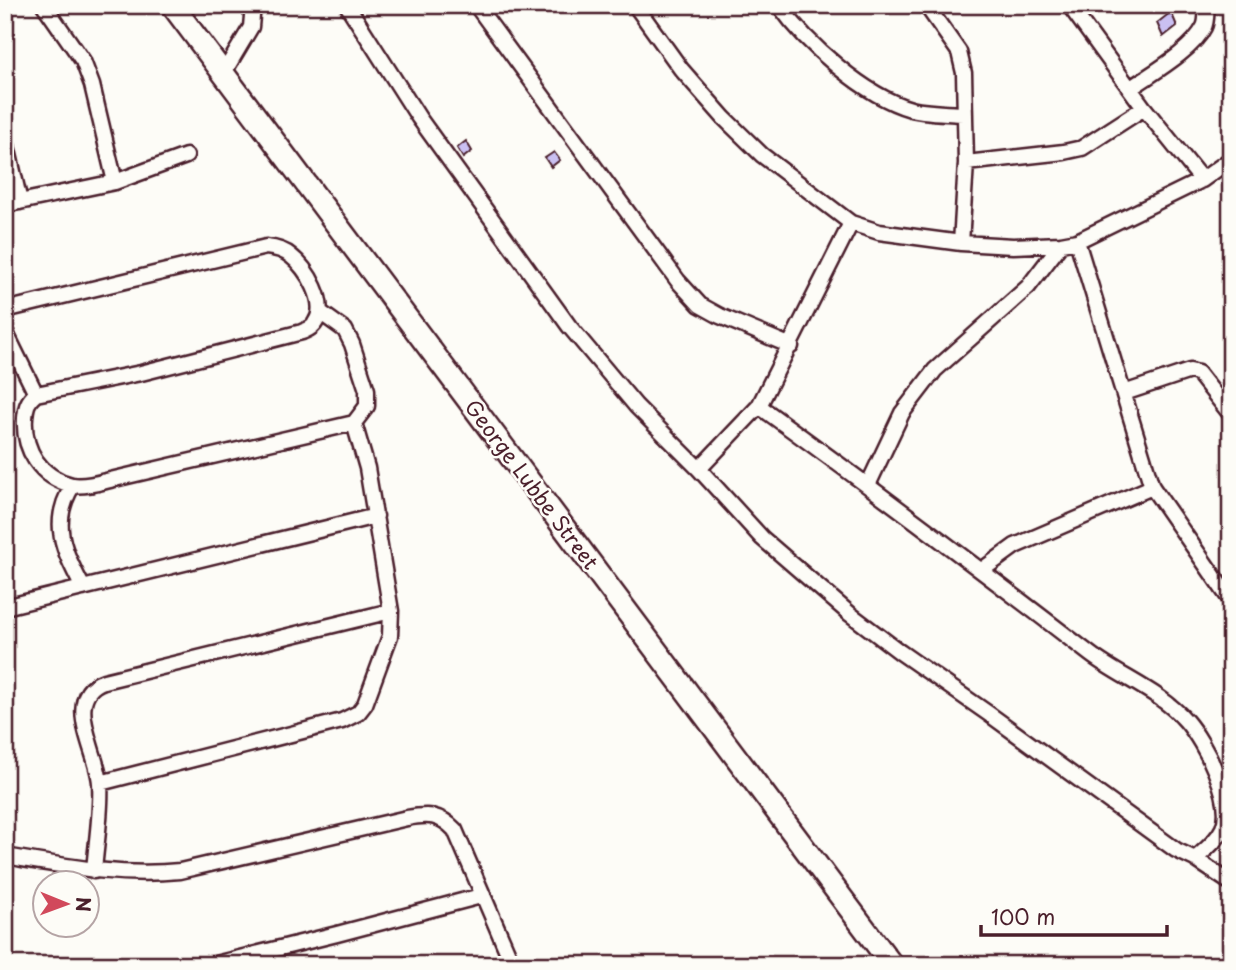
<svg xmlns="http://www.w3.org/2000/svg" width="1236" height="970" font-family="'Playpen Sans',sans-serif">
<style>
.building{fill:#cac0f2;stroke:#4a1f2b;stroke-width:2}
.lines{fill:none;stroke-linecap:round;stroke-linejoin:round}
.street-casing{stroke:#4a1f2b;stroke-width:19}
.primary-casing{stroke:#4a1f2b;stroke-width:26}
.street{stroke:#fdfcf7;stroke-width:14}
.primary{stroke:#fdfcf7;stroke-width:21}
.labels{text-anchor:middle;stroke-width:5;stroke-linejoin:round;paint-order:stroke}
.street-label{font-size:21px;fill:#4a1f2b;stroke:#fdfcf7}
</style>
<rect width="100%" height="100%" fill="#fdfcf7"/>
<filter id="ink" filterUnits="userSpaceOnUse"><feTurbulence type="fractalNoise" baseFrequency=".0143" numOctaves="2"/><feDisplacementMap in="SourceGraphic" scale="14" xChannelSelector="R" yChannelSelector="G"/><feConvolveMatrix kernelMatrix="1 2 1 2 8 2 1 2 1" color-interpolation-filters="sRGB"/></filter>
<g filter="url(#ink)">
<path class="building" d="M 1171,12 L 1177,26 L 1163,37 L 1157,23 Z
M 466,141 L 472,151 L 463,158 L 457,148 Z
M 554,152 L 560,160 L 551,167 L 545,158 Z"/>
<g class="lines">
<g class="street-casing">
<path id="street" d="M 44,5 L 83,61 L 92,85 L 115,182
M 347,5 L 419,118 L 569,326 L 636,406 L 699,469 L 762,538 L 850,614 L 900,652 L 989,714 L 1176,850 L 1195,859 L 1231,883
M 476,5 L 678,281 L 700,305 L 720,316 L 791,346
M 635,5 L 681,69 L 724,118 L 762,155 L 851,223 L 879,232 L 961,243 L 1013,246 L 1061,244 L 1077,241 L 1202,180 L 1231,159
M 779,5 C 806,43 864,96 911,109 C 928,113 947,113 965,114
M 926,5 L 959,52 L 964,73 L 966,163 L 961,243
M 1069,5 L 1144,108 L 1202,180
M 223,74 L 251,27 L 253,5
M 1131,88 C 1152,73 1192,51 1204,27 C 1207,21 1206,12 1207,5
M 5,137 L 20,202
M 966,163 L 1064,152 L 1082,148 L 1144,108
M 5,205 L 115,182 L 186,156
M 1077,241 L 1152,487 L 1231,601
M 5,310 L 266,247 C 276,248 284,250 291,256 C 307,268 329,304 315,323 C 313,328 306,330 302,332 L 141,373 L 36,394 C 27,401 26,407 25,418 C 23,450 40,477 72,485 C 83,487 95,484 106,481 L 354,423 L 367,406 L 367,390 L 352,344 L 345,330 L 320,312
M 5,331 L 36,394
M 1124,393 L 1190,371 L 1198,373 L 1231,415
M 759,406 C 871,487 981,570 1090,654 C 1120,677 1161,692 1186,721 C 1204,742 1235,801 1223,828 C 1217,841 1205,850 1195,859
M 699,469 L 759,406 L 851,223
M 73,485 C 49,523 64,551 83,588
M 868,485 L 902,413 L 935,370 L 1028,287 L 1061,244
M 982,570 L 1015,546 L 1152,487
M 5,607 L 376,516
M 100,783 L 342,721 L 358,713 L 365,704 L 390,636 L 391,611 L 367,468 L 354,423
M 5,856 C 65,866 119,877 180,871 L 407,818 C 428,814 440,814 455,830 L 513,965
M 94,871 C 96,844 102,809 100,783 C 98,753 61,696 104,681 L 391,611
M 211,965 L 337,934 L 481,896"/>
</g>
<g class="primary-casing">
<path id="primary" d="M 172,5 L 892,965"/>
</g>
<use href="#street" class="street"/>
<use href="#primary" class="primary"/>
</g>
</g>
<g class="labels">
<g class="street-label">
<text transform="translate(531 485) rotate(53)" y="7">George Lubbe Street</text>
</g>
</g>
<rect width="1236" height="970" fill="none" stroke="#fdfcf7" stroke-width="28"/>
<rect x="14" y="14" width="1208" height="942" fill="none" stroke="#4a1f2b" stroke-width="2.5" filter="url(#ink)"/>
<g transform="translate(66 904) rotate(91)"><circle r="33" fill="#fdfcf7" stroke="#b5a4a5" stroke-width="2"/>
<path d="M0-5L12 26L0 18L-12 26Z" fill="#d1495b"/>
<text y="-10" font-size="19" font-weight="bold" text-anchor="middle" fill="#4a1f2b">N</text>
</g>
<path d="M981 925v10h186v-10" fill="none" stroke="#4a1f2b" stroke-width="3.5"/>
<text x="991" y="925" font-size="21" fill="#4a1f2b" stroke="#fdfcf7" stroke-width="5" paint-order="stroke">100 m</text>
</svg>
